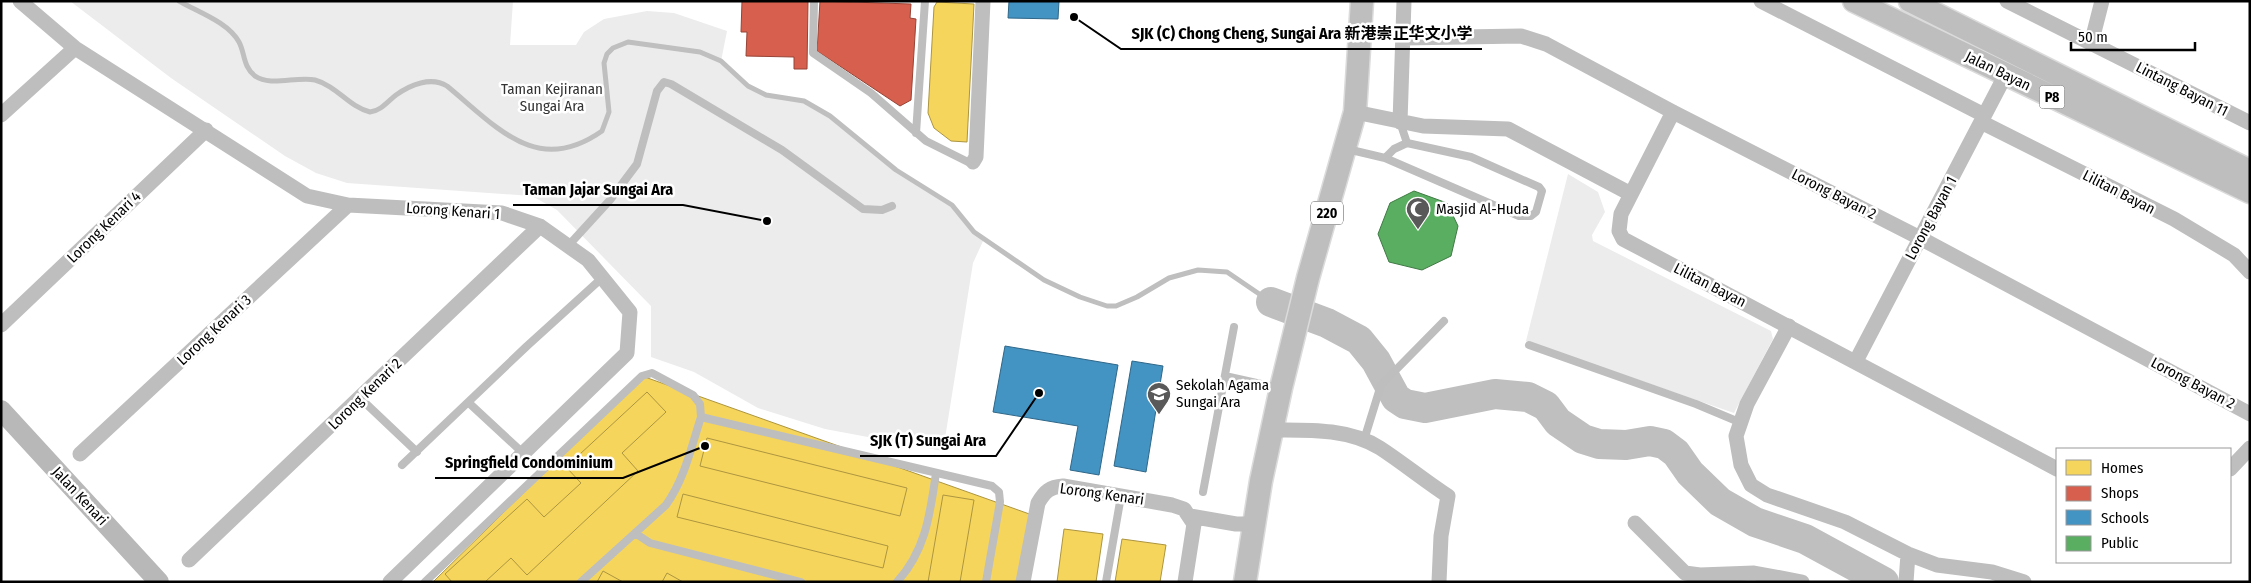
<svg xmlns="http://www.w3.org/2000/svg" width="2251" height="583" font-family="'Fira Sans Condensed','Noto Sans SC',sans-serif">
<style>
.green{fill:#ececec}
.homes{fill:#f6d55c;stroke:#ac9540}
.shops{fill:#d6604d;stroke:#964336}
.schools{fill:#4393c3;stroke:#2f6788}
.public{fill:#5aae61;stroke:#3f7a44}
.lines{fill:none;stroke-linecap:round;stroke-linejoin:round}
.stream{stroke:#bfbfbf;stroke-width:5}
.river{stroke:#bfbfbf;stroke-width:30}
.primary-casing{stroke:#dbdbdb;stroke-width:25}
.lane{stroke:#bebebe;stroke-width:8}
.street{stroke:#bebebe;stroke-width:15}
.secondary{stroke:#b8b8b8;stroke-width:20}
.primary{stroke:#bebebe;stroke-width:22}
.labels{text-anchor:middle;stroke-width:5;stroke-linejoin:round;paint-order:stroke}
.shield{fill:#fff;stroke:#4c4c4c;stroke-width:1}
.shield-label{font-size:14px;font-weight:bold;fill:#000}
.street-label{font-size:15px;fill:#000;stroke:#fff}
.park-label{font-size:15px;fill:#333;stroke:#fff}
.poi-label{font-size:15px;fill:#000;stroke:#fff;text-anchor:start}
.leader{fill:none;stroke:#000;stroke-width:2}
.callout-dot{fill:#000;stroke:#fff;stroke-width:2}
.callout-label{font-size:16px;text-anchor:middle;font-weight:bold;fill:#000;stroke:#fff;stroke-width:5;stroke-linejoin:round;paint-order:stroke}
</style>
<rect width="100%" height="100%" fill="#fff"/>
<path class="green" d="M 70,1 L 513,1 L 510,45 L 576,45 L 584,32 L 604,19 L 647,11 L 674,13 L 727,31 L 721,61 L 748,86 L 766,95 L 804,101 L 830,116 L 896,170 L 952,205 L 974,232 L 984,239 L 973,263 L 943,451 L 825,429 L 758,408 L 694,372 L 651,357 L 651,306 L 557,210 L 532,196 L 347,183 L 316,173 L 285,156 L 171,78 Z
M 1568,174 L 1598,192 L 1605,212 L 1592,235 L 1593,241 L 1771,331 L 1773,339 L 1734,413 L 1526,341 Z"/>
<path class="homes" d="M 937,2 L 974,4 L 967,142 L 951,141 L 934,128 L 928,113 L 934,7 Z
M 642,376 L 1035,516 L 1023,582 L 433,582 Z
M 647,392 L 666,412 L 622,453 L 638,471 L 527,575 L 511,558 L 485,582 L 452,582 L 445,574 L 527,499 L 544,517 L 581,483 L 566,467 Z
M 707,438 L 907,488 L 900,516 L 700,466 Z
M 683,494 L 888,546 L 883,568 L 677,517 Z
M 943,495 L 974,500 L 960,582 L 928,582 Z
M 1064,529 L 1103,534 L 1096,582 L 1057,582 Z
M 1122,539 L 1166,545 L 1160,582 L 1115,582 Z
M 603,571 L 623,582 L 597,582 Z
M 667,573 L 683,582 L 662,582 Z"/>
<path class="shops" d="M 742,1 L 808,1 L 807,69 L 794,69 L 794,57 L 746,56 L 747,32 L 741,32 Z
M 820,1 L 911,4 L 910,18 L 916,19 L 911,100 L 900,106 L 817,51 Z"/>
<path class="schools" d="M 1009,1 L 1059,1 L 1058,19 L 1008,18 Z
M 1005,346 L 1118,365 L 1099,475 L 1070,470 L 1078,426 L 993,412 Z
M 1132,361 L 1163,366 L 1146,472 L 1114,466 Z"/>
<path class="public" d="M 1414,191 L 1447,203 L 1458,226 L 1451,256 L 1422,270 L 1389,262 L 1378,234 L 1390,203 Z"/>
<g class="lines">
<path class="stream" d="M 179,1 C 198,12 228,22 239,42 C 245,53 243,67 255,76 C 270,87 297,76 315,80 C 337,86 349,107 370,112 C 381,111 388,101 396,95 C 410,85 431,76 447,86 C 497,127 537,177 602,131 L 609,112 L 604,63 L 607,54 L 613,48 L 628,42 L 700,52 L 721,61 L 748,86 L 766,95 L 804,101 L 830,116 L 896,170 L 952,205 L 974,232 L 1044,280 L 1080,297 L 1107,306 L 1116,306 L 1137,297 L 1169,278 L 1198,270 L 1227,272 L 1271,302"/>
<path class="river" d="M 1271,302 L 1327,323 L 1359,340 L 1376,361 L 1396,398 L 1405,404 L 1425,408 L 1495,394 L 1528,397 L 1546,406 L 1558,422 L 1583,439 L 1599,444 L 1626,445 L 1650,441 L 1664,444 L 1676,453 L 1690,473 L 1720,502 L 1755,522 L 1805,539 L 1884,582"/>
<g class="primary-casing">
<path id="primary" d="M 1854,1 L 2250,192
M 1910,1 L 2250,171
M 1245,582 L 1261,481 L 1281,388 L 1308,278 L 1355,112 L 1362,1"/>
</g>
<path class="lane" d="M 814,1 L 813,53 L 871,93 L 926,141 L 968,162 L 973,162
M 1400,122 L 1407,143
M 916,133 L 925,1
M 1347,149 L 1385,158 L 1519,216 L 1531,216 L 1536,212 L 1542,191 L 1539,187 L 1471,157 L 1407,143 L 1394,149 L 1385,158
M 568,246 L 610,200 L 637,164 L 657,91 L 664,82 L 671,84 L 782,150 L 863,209 L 882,210 L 892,206
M 1529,345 L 1696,404 L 1739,422
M 1225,376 L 1279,388
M 360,398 L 417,452
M 469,403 L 523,453
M 1364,440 L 1381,385 L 1444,321
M 402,465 L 527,346 L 602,278
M 1203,492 L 1234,327
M 635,533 L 650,543 L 801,582
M 425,582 L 642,376 L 652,373 L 693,395 L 700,404 L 701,417 L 992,486 L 999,492 L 1000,502 L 986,582
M 581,582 L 666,505 C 685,478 691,448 701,417
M 897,582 C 926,550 930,514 936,473
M 1106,582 L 1121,496"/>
<path class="street" d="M 20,1 L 75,48 L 307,196 L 348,205 L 502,213 L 540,226 L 588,260 L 630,312 L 627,353 L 390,582
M 1761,1 L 1984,115
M 2007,1 L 2250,123
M 1403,38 L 1521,36 L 1546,44 L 1673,112 L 1920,238 L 2250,414
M 2091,44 L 2102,1
M 1355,112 L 1423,126 L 1508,129 L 1629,193
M 1673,112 L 1621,214 L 1619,231 L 1623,239 L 2057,469
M 1,115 L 75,48
M 1400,122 L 1404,1
M 1981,122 L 2174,219 L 2234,255 L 2250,272
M 973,162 L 976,157 L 983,1
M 1,325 L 206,130
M 1789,326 L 1747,404 L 1736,436 L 1741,465 L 1751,485 L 1767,495 L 1845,522 L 1908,554 L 1937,565 L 1992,572 L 2024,582
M 1856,361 L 2006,74
M 1272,430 C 1307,430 1348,428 1380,448 C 1403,463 1425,481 1448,496 L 1441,536 L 1439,582
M 80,454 L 348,205
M 2230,469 L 2250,448
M 1190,516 L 1236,524 L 1254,524
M 1635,523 L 1685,573 L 1700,575 L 1754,573 L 1802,582
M 189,560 L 540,226
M 1023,582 L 1038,503 C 1045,491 1050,487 1063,486 L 1172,505 L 1184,509 L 1194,524 L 1185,582
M 1906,582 L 1908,554"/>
<path class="secondary" d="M 1,410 L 159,582"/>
<use href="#primary" class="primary"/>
</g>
<defs>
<g id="mosque-pin" transform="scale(1.25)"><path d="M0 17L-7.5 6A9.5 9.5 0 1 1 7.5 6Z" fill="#595959" stroke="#fff"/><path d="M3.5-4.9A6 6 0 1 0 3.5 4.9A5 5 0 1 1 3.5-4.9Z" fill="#fff"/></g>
<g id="school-pin" transform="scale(1.25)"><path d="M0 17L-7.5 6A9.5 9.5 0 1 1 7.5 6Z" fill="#595959" stroke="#fff"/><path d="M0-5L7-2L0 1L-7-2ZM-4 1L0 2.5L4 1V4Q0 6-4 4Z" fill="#fff"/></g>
</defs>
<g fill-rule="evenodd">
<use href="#mosque-pin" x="1418" y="209"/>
<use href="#school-pin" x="1159" y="394"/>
</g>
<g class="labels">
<g class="shield">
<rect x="2039.5" y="85.5" width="25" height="23" rx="4"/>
<rect x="1311" y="201.5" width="32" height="23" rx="4"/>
</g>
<g class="shield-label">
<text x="2052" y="102">P8</text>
<text x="1327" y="218">220</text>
</g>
<g class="street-label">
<text transform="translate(1998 71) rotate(26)" y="5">Jalan Bayan</text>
<text transform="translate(2182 89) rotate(27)" y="5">Lintang Bayan 11</text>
<text transform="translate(2119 192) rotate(27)" y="5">Lilitan Bayan</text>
<text transform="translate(1834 194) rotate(27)" y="5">Lorong Bayan 2</text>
<text transform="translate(453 211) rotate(4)" y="5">Lorong Kenari 1</text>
<text transform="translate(1931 218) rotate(-62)" y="5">Lorong Bayan 1</text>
<text transform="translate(104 227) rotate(-44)" y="5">Lorong Kenari 4</text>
<text transform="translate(1710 285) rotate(27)" y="5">Lilitan Bayan</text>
<text transform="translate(214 330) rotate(-43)" y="5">Lorong Kenari 3</text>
<text transform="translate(2193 383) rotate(28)" y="5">Lorong Bayan 2</text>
<text transform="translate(365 394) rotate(-44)" y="5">Lorong Kenari 2</text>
<text transform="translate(1102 494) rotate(8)" y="5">Lorong Kenari</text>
<text transform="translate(80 496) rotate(47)" y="5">Jalan Kenari</text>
</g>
<g class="park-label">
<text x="552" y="94">Taman Kejiranan<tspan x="552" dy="17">Sungai Ara</tspan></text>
</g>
<g class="poi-label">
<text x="1436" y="214">Masjid Al-Huda</text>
<text x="1176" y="390">Sekolah Agama<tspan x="1176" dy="17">Sungai Ara</tspan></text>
</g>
</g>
<path class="leader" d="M1074 17L1121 49H1482M767 221L683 205H513M1039 393L996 456H860M705 446L623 478H435"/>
<g class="callout-dot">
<circle cx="1074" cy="17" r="5"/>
<circle cx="767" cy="221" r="5"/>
<circle cx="1039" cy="393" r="5"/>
<circle cx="705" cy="446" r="5"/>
</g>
<g class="callout-label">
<text x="1302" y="39">SJK (C) Chong Cheng, Sungai Ara 新港崇正华文小学</text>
<text x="598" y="195">Taman Jajar Sungai Ara</text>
<text x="928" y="446">SJK (T) Sungai Ara</text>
<text x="529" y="468">Springfield Condominium</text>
</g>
<rect width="2251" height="583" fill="none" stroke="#000000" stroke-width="5"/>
<rect x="2056" y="448" width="175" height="115" fill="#ffffff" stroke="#999999"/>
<rect x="2066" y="460" width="25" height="15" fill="#f6d55c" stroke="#999999"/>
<text x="2101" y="473" font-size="15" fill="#000000">Homes</text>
<rect x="2066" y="486" width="25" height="15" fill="#d6604d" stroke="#999999"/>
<text x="2101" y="498" font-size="15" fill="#000000">Shops</text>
<rect x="2066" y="510" width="25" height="15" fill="#4393c3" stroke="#999999"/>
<text x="2101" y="523" font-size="15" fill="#000000">Schools</text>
<rect x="2066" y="536" width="25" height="15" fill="#5aae61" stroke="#999999"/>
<text x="2101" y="548" font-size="15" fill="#000000">Public</text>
<path d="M2071 42v8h124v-8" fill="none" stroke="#000000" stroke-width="2.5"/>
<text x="2078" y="42" font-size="15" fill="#000000" stroke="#ffffff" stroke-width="4" paint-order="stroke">50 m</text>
</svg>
